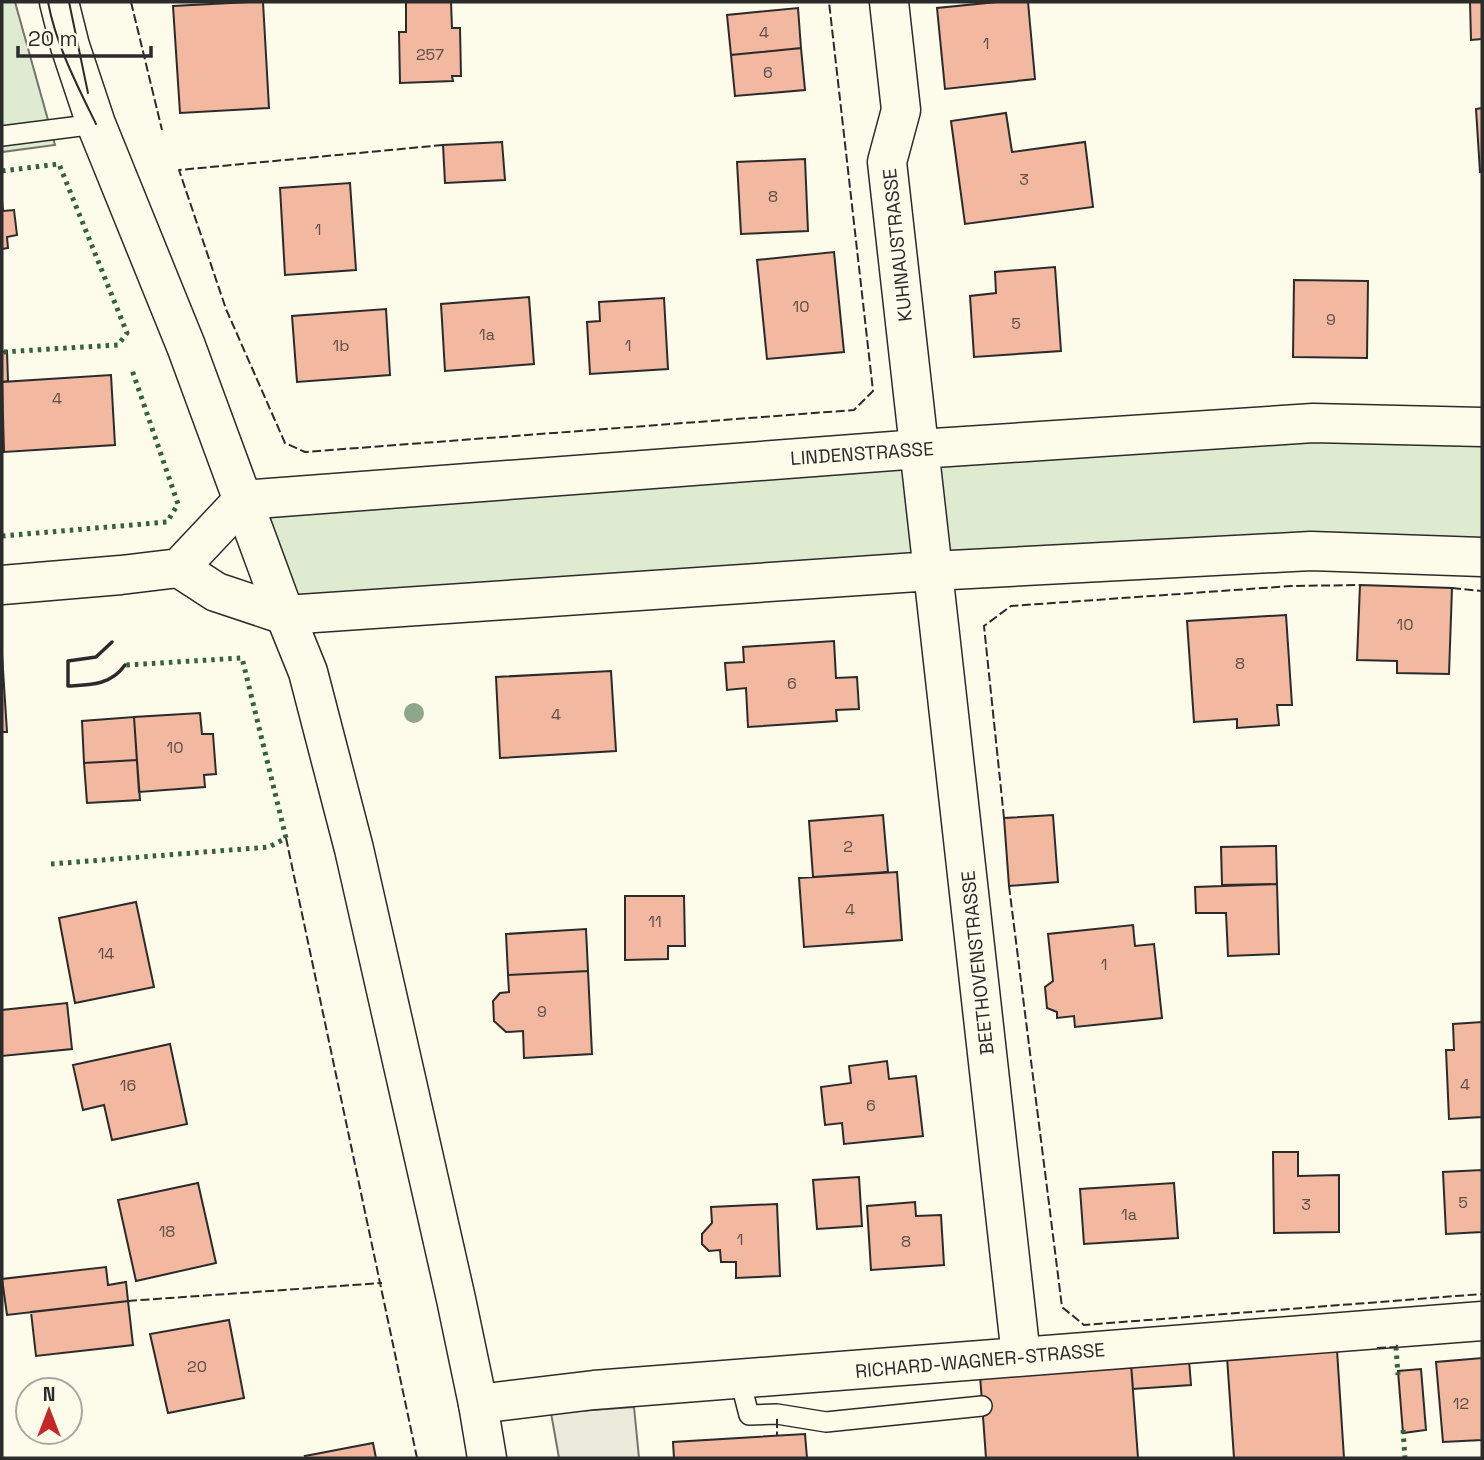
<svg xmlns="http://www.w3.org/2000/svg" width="1484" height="1460" font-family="'Space Grotesk',sans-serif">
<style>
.green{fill:#deebd1;stroke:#74746e;stroke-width:2}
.parking{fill:#eceadb;stroke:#74746e;stroke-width:2}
.building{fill:#f2b8a0;stroke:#2b2b2b;stroke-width:2}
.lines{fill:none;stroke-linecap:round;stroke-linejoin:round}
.lane-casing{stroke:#2b2b2b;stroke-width:22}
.street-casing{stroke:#2b2b2b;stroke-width:41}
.secondary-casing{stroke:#2b2b2b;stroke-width:41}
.lane{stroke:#fdfbea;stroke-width:19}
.street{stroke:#fdfbea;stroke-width:38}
.secondary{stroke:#fdfbea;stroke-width:38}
.tram{stroke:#2b2b2b;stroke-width:2}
.hedge{stroke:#34623c;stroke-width:5;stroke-dasharray:3.5 5;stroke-linecap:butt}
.fence{stroke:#2b2b2b;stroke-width:2;stroke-dasharray:9 3.5;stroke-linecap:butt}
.wall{stroke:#2b2b2b;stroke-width:3.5}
.tree{fill:#8ea78a}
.labels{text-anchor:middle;stroke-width:5;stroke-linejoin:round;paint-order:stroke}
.number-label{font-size:16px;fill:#5d4e48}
.street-label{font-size:19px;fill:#2b2b2b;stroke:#fdfbea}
</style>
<rect width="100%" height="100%" fill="#fdfbea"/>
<path class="green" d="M 2,2 L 15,2 L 55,145 L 2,152 Z
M 1482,427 L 1482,557 L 285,615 L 243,500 Z"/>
<path class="parking" d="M 634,1407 L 639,1458 L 559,1458 L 551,1413 Z"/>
<path class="building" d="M 250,2 L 263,2 L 269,108 L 180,113 L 173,6 Z
M 406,2 L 451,2 L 452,28 L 460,28 L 461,76 L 452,76 L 453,81 L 400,83 L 399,32 L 406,32 Z
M 997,2 L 1028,2 L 1035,79 L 945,89 L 937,8 Z
M 1470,2 L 1482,2 L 1482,39 L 1471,40 Z
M 798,8 L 801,48 L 731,55 L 727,15 Z
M 801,48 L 805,90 L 735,96 L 731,55 Z
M 1482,108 L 1482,172 L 1480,172 L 1476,109 Z
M 1006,113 L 1012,152 L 1085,142 L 1093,207 L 965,224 L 951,121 Z
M 502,142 L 505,180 L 445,183 L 443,145 Z
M 805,159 L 808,231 L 741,234 L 737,162 Z
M 350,183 L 356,270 L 285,275 L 280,188 Z
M 2,200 L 3,211 L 14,210 L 17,235 L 7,237 L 8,248 L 2,249 Z
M 834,252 L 844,352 L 767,359 L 757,260 Z
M 1055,267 L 1061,351 L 974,357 L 970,296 L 996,293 L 995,272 Z
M 1294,280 L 1368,281 L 1367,358 L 1293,357 Z
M 529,297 L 534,364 L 445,371 L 441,304 Z
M 664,298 L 668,369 L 590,374 L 587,322 L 600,321 L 599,302 Z
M 386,309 L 390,375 L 297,382 L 292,316 Z
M 7,351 L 8,381 L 2,382 L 2,352 Z
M 111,375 L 115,445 L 4,452 L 2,382 Z
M 1360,585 L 1452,588 L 1449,674 L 1397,673 L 1397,661 L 1357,660 Z
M 1286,615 L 1292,705 L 1277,705 L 1279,725 L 1237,728 L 1237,719 L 1194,722 L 1187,621 Z
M 834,641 L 836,678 L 857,677 L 859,709 L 836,710 L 837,721 L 748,727 L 746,688 L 727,690 L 725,663 L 744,662 L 743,647 Z
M 2,654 L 7,732 L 2,732 Z
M 611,671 L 616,751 L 500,758 L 496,677 Z
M 200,713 L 202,734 L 213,734 L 216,774 L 204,775 L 205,787 L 139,792 L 134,717 Z
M 134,717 L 137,760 L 84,763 L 82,721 Z
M 137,760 L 140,800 L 87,803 L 84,763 Z
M 883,815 L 888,872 L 813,877 L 809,821 Z
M 1053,815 L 1058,882 L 1009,886 L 1004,818 Z
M 1276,846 L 1277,884 L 1222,885 L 1221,847 Z
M 897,872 L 902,940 L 804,947 L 799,878 Z
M 1277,884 L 1279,954 L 1228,956 L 1226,913 L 1196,913 L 1195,887 Z
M 625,896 L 684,896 L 685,946 L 668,946 L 668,959 L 625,960 Z
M 136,902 L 154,987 L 75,1003 L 59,918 Z
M 1133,925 L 1135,946 L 1154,944 L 1162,1018 L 1075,1027 L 1074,1016 L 1057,1018 L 1057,1012 L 1047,1008 L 1045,987 L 1053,981 L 1048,934 Z
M 586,929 L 588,971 L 508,975 L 506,934 Z
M 588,971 L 592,1054 L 524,1058 L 523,1031 L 506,1032 L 494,1021 L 493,1001 L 500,993 L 509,992 L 508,975 Z
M 67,1003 L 72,1049 L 2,1056 L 2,1010 Z
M 1482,1022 L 1482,1117 L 1449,1119 L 1446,1050 L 1454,1050 L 1453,1024 Z
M 170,1044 L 187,1124 L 112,1140 L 104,1105 L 83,1110 L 73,1065 Z
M 887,1061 L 889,1079 L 916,1076 L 923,1136 L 844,1144 L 842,1123 L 825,1125 L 821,1087 L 851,1083 L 849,1066 Z
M 1273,1152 L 1298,1152 L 1298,1176 L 1339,1175 L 1339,1232 L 1274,1233 Z
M 1482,1170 L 1482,1232 L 1446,1234 L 1443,1172 Z
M 859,1177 L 862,1226 L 817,1229 L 813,1180 Z
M 198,1183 L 216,1263 L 136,1281 L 118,1200 Z
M 1174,1183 L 1178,1238 L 1084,1244 L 1080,1189 Z
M 915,1202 L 916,1216 L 941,1215 L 944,1265 L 871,1270 L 867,1206 Z
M 777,1204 L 780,1276 L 736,1278 L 736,1262 L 721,1262 L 720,1250 L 709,1251 L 702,1244 L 702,1234 L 712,1223 L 711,1207 Z
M 106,1267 L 108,1285 L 126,1282 L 128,1301 L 7,1315 L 2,1279 Z
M 128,1301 L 133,1345 L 36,1356 L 31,1312 Z
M 229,1320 L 244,1398 L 168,1413 L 150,1334 Z
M 1337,1350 L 1344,1458 L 1234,1458 L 1227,1357 Z
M 1482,1358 L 1482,1440 L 1443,1442 L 1436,1362 Z
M 1189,1360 L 1191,1385 L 1133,1389 L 1131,1364 Z
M 1131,1364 L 1138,1458 L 986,1458 L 980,1375 Z
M 1421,1369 L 1426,1430 L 1403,1433 L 1398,1371 Z
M 805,1434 L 807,1458 L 674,1458 L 673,1442 Z
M 373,1443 L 376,1458 L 306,1458 L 305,1456 Z"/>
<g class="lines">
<g class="lane-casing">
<path id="lane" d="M 2,136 L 96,124
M 740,1380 L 749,1415 L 777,1414 L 826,1422 L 982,1406"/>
</g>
<g class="street-casing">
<path id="street" d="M 889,2 L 901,110 L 887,162 L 1021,1356
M 179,568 L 216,592 L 285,615 L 932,571 L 1311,551 L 1482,557
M 2,585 L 121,575 L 179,568 L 243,500 L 919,449 L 1313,423 L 1482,427
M 478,1404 L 594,1390 L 1482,1321"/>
</g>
<g class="secondary-casing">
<path id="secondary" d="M 59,2 L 70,46 L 96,124 L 186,346 L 285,615 L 308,672 L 354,849 L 456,1299 L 478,1404 L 487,1458"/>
</g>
<use href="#lane" class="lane"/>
<use href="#street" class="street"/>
<use href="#secondary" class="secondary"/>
<path class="tram" d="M 48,2 C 56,45 77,85 96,124
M 69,2 L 88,93"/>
<path class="hedge" d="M 2,171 L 59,164 L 127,333 L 118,345 L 2,352
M 2,536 L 167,522 L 178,504 L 131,367
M 51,864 L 269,847 L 286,838 L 242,658 L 125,665
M 1396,1347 L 1398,1375
M 1403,1430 L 1405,1458"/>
<path class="fence" d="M 131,2 L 162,130
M 443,145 L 179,170 L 226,309 L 285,443 L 305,452 L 854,410 L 873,391 L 829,2
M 1452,588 L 1482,591
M 1004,818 L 984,626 L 1011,606 L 1291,586 L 1360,585
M 286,838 L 417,1458
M 1009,886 L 1062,1307 L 1084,1325 L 1482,1294
M 128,1301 L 382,1283
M 1377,1348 L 1396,1347 L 1399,1343
M 777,1419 L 777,1436"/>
<path class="wall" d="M 112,642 L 96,657 L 68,661 L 68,686 C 91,685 111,685 125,665"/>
</g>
<circle class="tree" cx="414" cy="713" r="10"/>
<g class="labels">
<g class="number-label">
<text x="764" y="38">4</text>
<text x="986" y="49">1</text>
<text x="430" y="60">257</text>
<text x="768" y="78">6</text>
<text x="1024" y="185">3</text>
<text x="773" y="202">8</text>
<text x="318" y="235">1</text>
<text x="801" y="312">10</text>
<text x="1331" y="325">9</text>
<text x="1016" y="329">5</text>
<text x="487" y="340">1a</text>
<text x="341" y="351">1b</text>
<text x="628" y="351">1</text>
<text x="57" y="404">4</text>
<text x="1405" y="630">10</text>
<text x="1240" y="669">8</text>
<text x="792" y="689">6</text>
<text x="556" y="720">4</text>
<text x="175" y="753">10</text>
<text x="848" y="852">2</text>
<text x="850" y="915">4</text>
<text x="655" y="927">11</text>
<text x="106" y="959">14</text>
<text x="1104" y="970">1</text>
<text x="542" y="1017">9</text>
<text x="1465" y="1090">4</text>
<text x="128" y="1091">16</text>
<text x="871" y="1111">6</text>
<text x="1463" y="1208">5</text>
<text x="1306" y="1210">3</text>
<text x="1129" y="1220">1a</text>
<text x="167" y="1237">18</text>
<text x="740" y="1245">1</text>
<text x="906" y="1247">8</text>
<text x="197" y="1372">20</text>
<text x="1461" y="1409">12</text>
</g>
<g class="street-label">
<text transform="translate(897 245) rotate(-96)" y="7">KUHNAUSTRASSE</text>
<text transform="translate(862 453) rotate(-4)" y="7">LINDENSTRASSE</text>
<text transform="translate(977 963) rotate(-96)" y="7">BEETHOVENSTRASSE</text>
<text transform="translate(980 1360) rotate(-5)" y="7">RICHARD-WAGNER-STRASSE</text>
</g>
</g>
<rect width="1484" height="1460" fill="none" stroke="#2b2b2b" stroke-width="7"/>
<g transform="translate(49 1411)"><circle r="33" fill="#fdfbea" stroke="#a9a89e" stroke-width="2"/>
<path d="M0-5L12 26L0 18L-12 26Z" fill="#c62828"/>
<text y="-10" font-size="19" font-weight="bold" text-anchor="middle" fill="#2b2b2b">N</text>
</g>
<path d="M18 46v10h133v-10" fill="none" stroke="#2b2b2b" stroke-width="3.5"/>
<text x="28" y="46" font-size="21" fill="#2b2b2b" stroke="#fdfbea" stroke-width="5" paint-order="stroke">20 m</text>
</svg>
